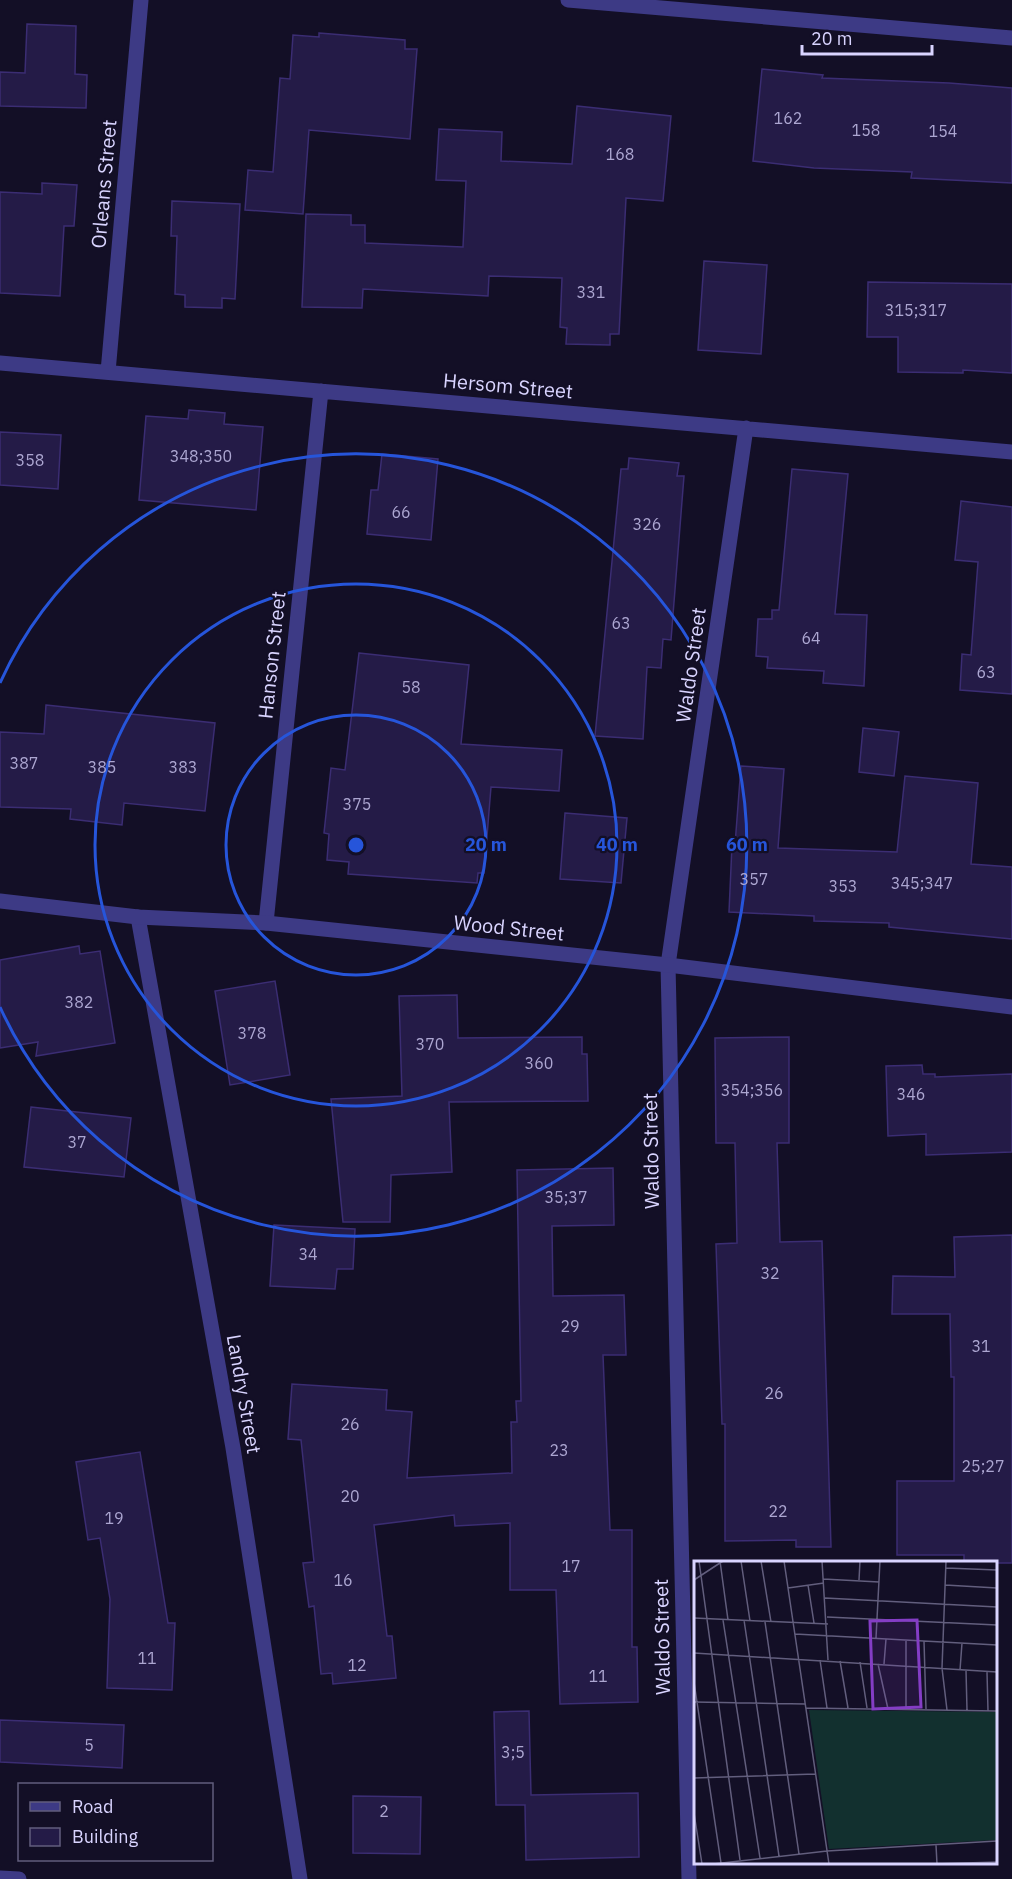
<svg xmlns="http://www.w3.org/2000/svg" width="1012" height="1879" font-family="'IBM Plex Sans',sans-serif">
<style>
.building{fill:#241b47;stroke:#3b2d73;stroke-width:1.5}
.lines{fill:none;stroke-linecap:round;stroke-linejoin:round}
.minor{stroke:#3d3a85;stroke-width:15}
.tertiary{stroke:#3d3a85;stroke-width:15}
.ring{fill:none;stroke:#2655da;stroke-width:3}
.labels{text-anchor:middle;stroke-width:4.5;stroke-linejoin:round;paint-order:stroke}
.number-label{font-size:16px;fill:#aca6d1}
.street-label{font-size:20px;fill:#d9d4ff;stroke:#130f26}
.inset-road{fill:none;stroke:#625e7d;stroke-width:1.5}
.view{fill:#843dc5;fill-opacity:0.15;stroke:#843dc5;stroke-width:3}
.inset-edge{fill:none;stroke:#d9d4ff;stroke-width:3}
.centre{fill:#2655da;stroke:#130f26;stroke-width:3}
.ring-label{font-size:18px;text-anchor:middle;font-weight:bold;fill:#2655da;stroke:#130f26;stroke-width:4.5;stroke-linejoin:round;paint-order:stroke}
</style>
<rect width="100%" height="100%" fill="#130f26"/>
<path class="building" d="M 27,24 L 76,26 L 75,74 L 87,75 L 86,108 L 0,106 L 0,72 L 25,73 Z
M 319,33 L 405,40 L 405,49 L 417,49 L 410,139 L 309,130 L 303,214 L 245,210 L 248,170 L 273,172 L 280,78 L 290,79 L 293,35 L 319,37 Z
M 762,69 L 823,75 L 822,78 L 949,83 L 1012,88 L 1012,183 L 911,178 L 912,172 L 814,168 L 753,161 Z
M 577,106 L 671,116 L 663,201 L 626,198 L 619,334 L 610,334 L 610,345 L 566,344 L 567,328 L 560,327 L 562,278 L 489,276 L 488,296 L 363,289 L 362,308 L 302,307 L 306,214 L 351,215 L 351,225 L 365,225 L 365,243 L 463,247 L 466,181 L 436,180 L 439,129 L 502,132 L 501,161 L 572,164 Z
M 42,183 L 77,185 L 74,226 L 64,226 L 60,296 L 0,293 L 0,192 L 42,194 Z
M 172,201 L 240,204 L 235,299 L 222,298 L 222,308 L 185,307 L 185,295 L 175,294 L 177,236 L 171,236 Z
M 704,261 L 767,265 L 761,354 L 698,350 Z
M 868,282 L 1012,284 L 1012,373 L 963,370 L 963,373 L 898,372 L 898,337 L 867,337 Z
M 189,410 L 225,413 L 224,424 L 263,427 L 256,510 L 139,500 L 146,416 L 188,419 Z
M 0,432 L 61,435 L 58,489 L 0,485 Z
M 382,454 L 438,459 L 431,540 L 367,534 L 371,490 L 378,490 Z
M 629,458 L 679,463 L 677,476 L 684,476 L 671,640 L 663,639 L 661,668 L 647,667 L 643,739 L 595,736 L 621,469 L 628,469 Z
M 792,469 L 848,474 L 835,614 L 867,615 L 864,686 L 823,683 L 824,671 L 767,668 L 768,657 L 756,656 L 758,619 L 772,619 L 772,610 L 779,610 Z
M 961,501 L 1012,507 L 1012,694 L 960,690 L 962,654 L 971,655 L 978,562 L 955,560 Z
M 359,653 L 469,665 L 461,744 L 562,750 L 559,791 L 491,787 L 484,873 L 478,873 L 477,883 L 348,874 L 349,862 L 327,860 L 329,834 L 324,833 L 331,768 L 345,770 Z
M 46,705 L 215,723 L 205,811 L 124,803 L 122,825 L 70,819 L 71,809 L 0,807 L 0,732 L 44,734 Z
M 863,728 L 899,732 L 894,776 L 859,772 Z
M 741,766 L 784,769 L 778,848 L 897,852 L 905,776 L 978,783 L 971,864 L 1012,867 L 1012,939 L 889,927 L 889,923 L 814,921 L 814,916 L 729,912 L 732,845 L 735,845 Z
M 565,813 L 627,818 L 621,883 L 560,879 Z
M 79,946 L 80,954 L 100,951 L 115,1043 L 36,1056 L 38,1042 L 0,1048 L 0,960 Z
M 275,981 L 290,1075 L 230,1085 L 215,991 Z
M 457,995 L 458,1038 L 582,1037 L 582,1054 L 587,1054 L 588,1101 L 449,1102 L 452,1172 L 391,1175 L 390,1222 L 343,1222 L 331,1099 L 402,1096 L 399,996 Z
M 789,1037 L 789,1143 L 777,1143 L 780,1242 L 822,1241 L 831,1547 L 796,1547 L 796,1540 L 725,1541 L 725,1424 L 722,1424 L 716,1244 L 737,1243 L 735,1143 L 716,1143 L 715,1038 Z
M 922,1065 L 923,1074 L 935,1074 L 935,1077 L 1012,1074 L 1012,1152 L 926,1155 L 926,1134 L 888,1136 L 886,1066 Z
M 31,1107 L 131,1118 L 124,1177 L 24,1167 Z
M 613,1168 L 614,1225 L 552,1226 L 553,1296 L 624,1295 L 626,1355 L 603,1355 L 610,1530 L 632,1530 L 632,1647 L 637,1647 L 638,1702 L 560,1704 L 556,1590 L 510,1590 L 510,1523 L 455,1526 L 454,1515 L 374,1525 L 387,1636 L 392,1636 L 396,1678 L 333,1684 L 332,1673 L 321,1674 L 314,1606 L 309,1607 L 303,1563 L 314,1562 L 301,1440 L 288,1439 L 292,1384 L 387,1390 L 386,1410 L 412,1412 L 407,1478 L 512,1473 L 511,1422 L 517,1422 L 516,1401 L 521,1401 L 517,1170 Z
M 274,1225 L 355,1229 L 353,1269 L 337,1269 L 335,1289 L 270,1286 Z
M 1012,1235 L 1012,1563 L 964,1563 L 964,1555 L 897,1555 L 897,1481 L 954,1481 L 954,1377 L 951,1377 L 950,1314 L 892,1314 L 893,1276 L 955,1277 L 954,1237 Z
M 140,1452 L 168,1623 L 175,1623 L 172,1690 L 107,1688 L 110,1599 L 100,1538 L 88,1540 L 76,1462 Z
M 529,1711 L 531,1795 L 638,1793 L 639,1857 L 526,1860 L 525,1805 L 496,1805 L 494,1712 Z
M 0,1720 L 124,1725 L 122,1768 L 0,1762 Z
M 353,1796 L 421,1797 L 420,1854 L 353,1853 Z"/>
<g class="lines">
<path class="minor" d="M 568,0 L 1012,38
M 0,363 L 1012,452
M 108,372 L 141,0
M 138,917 L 233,1448 L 300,1879
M 266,923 L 321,391
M 0,1878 L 19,1879
M 689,1879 L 668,965 L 746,428"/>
<path class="tertiary" d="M 0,901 L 138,917 L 266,923 L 668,965 L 1012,1007"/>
</g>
<g class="ring">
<circle cx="356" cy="845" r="130"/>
<circle cx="356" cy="845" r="261"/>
<path d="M0 683A391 391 0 1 1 0 1007"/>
</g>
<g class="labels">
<g class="number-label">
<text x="788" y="124">162</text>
<text x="866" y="136">158</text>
<text x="943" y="137">154</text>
<text x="620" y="160">168</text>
<text x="591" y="298">331</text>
<text x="916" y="316">315;317</text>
<text x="201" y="462">348;350</text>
<text x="30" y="466">358</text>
<text x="401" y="518">66</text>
<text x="647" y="530">326</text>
<text x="621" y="629">63</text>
<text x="811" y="644">64</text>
<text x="986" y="678">63</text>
<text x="411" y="693">58</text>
<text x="24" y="769">387</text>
<text x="102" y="773">385</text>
<text x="183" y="773">383</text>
<text x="357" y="810">375</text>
<text x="754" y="885">357</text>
<text x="922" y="889">345;347</text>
<text x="843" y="892">353</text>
<text x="79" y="1008">382</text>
<text x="252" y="1039">378</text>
<text x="430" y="1050">370</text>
<text x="539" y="1069">360</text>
<text x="752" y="1096">354;356</text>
<text x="911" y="1100">346</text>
<text x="77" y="1148">37</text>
<text x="566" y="1203">35;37</text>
<text x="308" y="1260">34</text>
<text x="770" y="1279">32</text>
<text x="570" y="1332">29</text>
<text x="981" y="1352">31</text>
<text x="774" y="1399">26</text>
<text x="350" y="1430">26</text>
<text x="559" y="1456">23</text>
<text x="983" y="1472">25;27</text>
<text x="350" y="1502">20</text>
<text x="778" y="1517">22</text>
<text x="114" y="1524">19</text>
<text x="571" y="1572">17</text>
<text x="343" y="1586">16</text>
<text x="147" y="1664">11</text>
<text x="357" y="1671">12</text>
<text x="598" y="1682">11</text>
<text x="89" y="1751">5</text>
<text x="513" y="1758">3;5</text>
<text x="384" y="1817">2</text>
</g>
<g class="street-label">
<text transform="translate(104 184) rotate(-85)" y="7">Orleans Street</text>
<text transform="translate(508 386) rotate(5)" y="7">Hersom Street</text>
<text transform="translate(272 655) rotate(-84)" y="7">Hanson Street</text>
<text transform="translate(691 665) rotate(-82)" y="7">Waldo Street</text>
<text transform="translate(509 928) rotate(6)" y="7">Wood Street</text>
<text transform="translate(651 1151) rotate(-91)" y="7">Waldo Street</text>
<text transform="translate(244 1394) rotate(80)" y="7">Landry Street</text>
<text transform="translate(662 1637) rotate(-91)" y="7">Waldo Street</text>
</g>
</g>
<g transform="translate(694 1561)">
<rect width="303" height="303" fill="#130f26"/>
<path d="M 115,149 L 303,151 L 303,279 L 135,288 Z" fill="#12302f"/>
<path class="inset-road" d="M 5,0 L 46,299M 26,0 L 34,59M 47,0 L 56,60M 67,0 L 77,61M 90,0 L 135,303M 128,0 L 134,99M 252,0 L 248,107 L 253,149M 252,7 L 303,9M 129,18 L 185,21M 0,19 L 29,0M 165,19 L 166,0M 114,24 L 120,62M 251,24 L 303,27M 94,27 L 130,22M 131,37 L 303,46M 133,56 L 303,64M 0,57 L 134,63M 29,59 L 66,297M 50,59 L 85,295M 71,61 L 105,293M 101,73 L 303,84M 182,77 L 186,0M 230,80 L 232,148M 0,92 L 303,111M 126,99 L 133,147M 146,100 L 154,147M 166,101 L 173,147M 184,103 L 194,148M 190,103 L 192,78M 266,109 L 268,82M 272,109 L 273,149M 293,111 L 294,150M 0,121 L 27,302M 0,141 L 111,143M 112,147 L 303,150M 212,148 L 212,79M 0,217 L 121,213M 0,252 L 8,303M 242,284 L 243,303M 19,303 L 133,290 L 303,280M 240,303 L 303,301"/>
<path class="view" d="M 223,59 L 227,146 L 179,148 L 176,60 Z"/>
<rect width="303" height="303" class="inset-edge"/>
</g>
<circle cx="356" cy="845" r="9" class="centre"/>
<g class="ring-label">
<text x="486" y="851">20 m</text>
<text x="617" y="851">40 m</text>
<text x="747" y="851">60 m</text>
</g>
<rect x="18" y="1783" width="195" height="78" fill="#130f26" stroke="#625e7d" stroke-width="1.5"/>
<rect x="30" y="1802" width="30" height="9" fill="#3d3a85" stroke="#625e7d" stroke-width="1.5"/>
<text x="72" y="1813" font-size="18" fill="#d9d4ff">Road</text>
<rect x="30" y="1828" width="30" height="18" fill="#241b47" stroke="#625e7d" stroke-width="1.5"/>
<text x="72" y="1843" font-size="18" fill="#d9d4ff">Building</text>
<path d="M802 45v9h130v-9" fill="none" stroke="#d9d4ff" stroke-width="3"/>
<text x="811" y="45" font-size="18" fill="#d9d4ff" stroke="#130f26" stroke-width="4.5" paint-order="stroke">20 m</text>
</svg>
